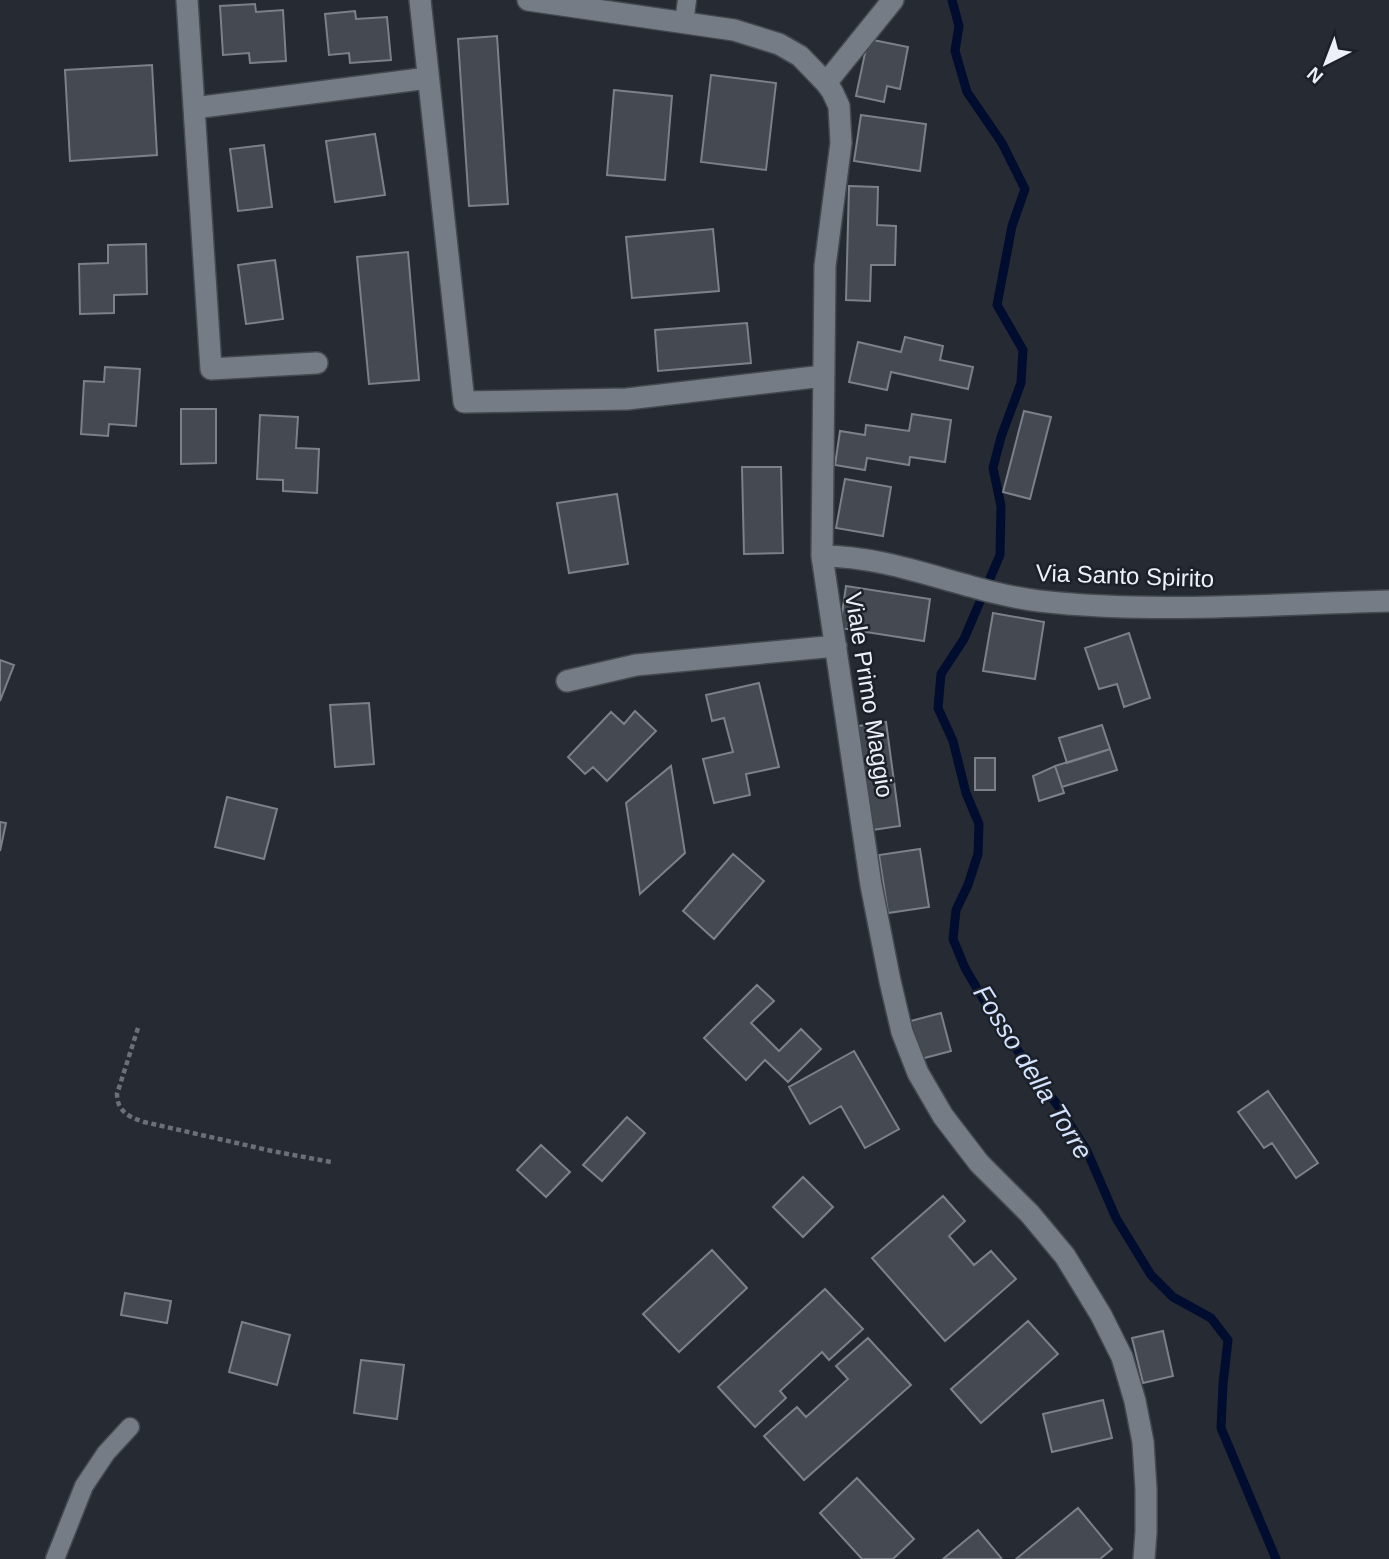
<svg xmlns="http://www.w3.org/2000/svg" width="1389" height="1559" font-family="Arial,sans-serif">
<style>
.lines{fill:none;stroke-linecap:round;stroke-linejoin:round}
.stream{stroke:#010d2f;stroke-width:9}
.building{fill:#444952;stroke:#7b808a;stroke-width:2}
.lane-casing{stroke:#44484f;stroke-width:21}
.street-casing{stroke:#44484f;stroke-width:24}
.path{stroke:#6c6f77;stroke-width:4.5;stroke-dasharray:5 3.5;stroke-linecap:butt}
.lane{stroke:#767c86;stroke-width:18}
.street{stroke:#767c86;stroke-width:21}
.labels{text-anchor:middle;stroke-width:5;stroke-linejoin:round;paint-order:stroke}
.street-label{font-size:24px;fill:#edf0f6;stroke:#1c2129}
.water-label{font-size:26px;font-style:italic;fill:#d4e4ff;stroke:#1c2129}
</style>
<rect width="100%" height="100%" fill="#262a33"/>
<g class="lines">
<path class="stream" d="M 952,0 L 959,26 L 955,51 L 967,92 L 1002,143 L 1025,189 L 1012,226 L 997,305 L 1023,350 L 1021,383 L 1001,437 L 993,468 L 1001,506 L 1000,555 L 964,639 L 941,674 L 938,708 L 953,741 L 966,793 L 979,824 L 978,854 L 968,885 L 956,910 L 953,939 L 965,968 L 995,1019 L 1058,1106 L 1087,1151 L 1116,1218 L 1151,1275 L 1173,1297 L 1211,1318 L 1228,1340 L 1223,1384 L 1221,1428 L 1276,1559"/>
</g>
<path class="building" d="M 255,4 L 256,12 L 283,10 L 286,61 L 250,63 L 249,53 L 223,55 L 220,6 Z
M 355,11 L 356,19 L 387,17 L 391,60 L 350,63 L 349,53 L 329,55 L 325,14 Z
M 497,36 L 508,204 L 469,206 L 458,39 Z
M 868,39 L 908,47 L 900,89 L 887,86 L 884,102 L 856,96 Z
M 152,65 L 157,155 L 70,161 L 65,70 Z
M 711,75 L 776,83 L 766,170 L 701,162 Z
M 614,90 L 672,96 L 665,180 L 607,175 Z
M 861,115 L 926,124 L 920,171 L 854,161 Z
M 375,134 L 385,195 L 335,202 L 326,141 Z
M 264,145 L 272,207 L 238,211 L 230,149 Z
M 849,186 L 878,187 L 877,225 L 896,226 L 895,265 L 871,265 L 870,301 L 846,300 Z
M 713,229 L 719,291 L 632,298 L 626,237 Z
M 146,244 L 147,294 L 114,295 L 114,313 L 80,314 L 79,264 L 108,263 L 108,245 Z
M 408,252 L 419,380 L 369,384 L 357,257 Z
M 275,260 L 283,319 L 246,324 L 238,265 Z
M 747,323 L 751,363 L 658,371 L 655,330 Z
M 905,337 L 943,346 L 940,360 L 973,367 L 968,389 L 891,372 L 887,390 L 849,382 L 858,342 L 901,352 Z
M 105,367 L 140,369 L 136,426 L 109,424 L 108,436 L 81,434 L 84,381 L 104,382 Z
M 181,409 L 216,409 L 216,463 L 181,464 Z
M 1024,411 L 1051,417 L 1030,499 L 1003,492 Z
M 912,414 L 951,420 L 945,462 L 910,457 L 909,465 L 867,458 L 865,470 L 835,465 L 840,431 L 865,435 L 866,425 L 909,431 Z
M 260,415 L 298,417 L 296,448 L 319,449 L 317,493 L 283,491 L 283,480 L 257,479 Z
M 742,467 L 781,467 L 783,553 L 744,554 Z
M 845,479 L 891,487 L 883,536 L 836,528 Z
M 617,494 L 628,564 L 569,573 L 557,503 Z
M 846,586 L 930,599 L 924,641 L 840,628 Z
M 993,613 L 1044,622 L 1035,679 L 983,671 Z
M 1129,633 L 1150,698 L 1124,707 L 1117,684 L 1099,689 L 1085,648 Z
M 0,660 L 14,665 L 0,701 Z
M 759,683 L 779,767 L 746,774 L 750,795 L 714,803 L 703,759 L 733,752 L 724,718 L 712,721 L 706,695 Z
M 369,703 L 374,764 L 335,767 L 330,705 Z
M 635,711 L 656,731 L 607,781 L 593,767 L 585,774 L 568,757 L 611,712 L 624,724 Z
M 886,722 L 900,826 L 872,830 L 858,726 Z
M 1102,725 L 1110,749 L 1067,763 L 1059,738 Z
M 1110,749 L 1117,770 L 1062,787 L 1055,766 Z
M 975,758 L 995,758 L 995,790 L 975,790 Z
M 671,766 L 685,853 L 640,894 L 626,803 Z
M 1055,766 L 1064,793 L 1039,801 L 1033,776 Z
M 227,797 L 277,809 L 264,859 L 215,847 Z
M 0,822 L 6,823 L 0,851 Z
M 920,849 L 929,907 L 888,913 L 879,855 Z
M 733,854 L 764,881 L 714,939 L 683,911 Z
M 757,985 L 774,1001 L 751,1023 L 779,1051 L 801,1029 L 821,1049 L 788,1082 L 765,1060 L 746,1080 L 704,1038 Z
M 941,1013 L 951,1051 L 917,1060 L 907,1022 Z
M 854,1051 L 899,1129 L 865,1148 L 841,1106 L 810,1124 L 789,1087 Z
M 1268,1091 L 1318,1163 L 1296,1178 L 1272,1143 L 1264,1148 L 1238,1112 Z
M 627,1117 L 645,1133 L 602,1181 L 583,1165 Z
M 541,1145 L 570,1172 L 546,1197 L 517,1170 Z
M 803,1177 L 833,1207 L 803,1237 L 773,1207 Z
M 943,1196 L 965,1221 L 949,1236 L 974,1265 L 991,1251 L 1016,1279 L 945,1341 L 872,1258 Z
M 712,1250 L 747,1288 L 679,1352 L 643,1314 Z
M 825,1289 L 863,1329 L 829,1360 L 822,1352 L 780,1391 L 786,1398 L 755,1427 L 718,1387 Z
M 125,1293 L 171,1301 L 167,1323 L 121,1315 Z
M 1028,1321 L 1058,1354 L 981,1423 L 951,1389 Z
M 242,1322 L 290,1335 L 277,1385 L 229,1372 Z
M 1163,1331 L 1173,1376 L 1143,1383 L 1132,1338 Z
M 868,1338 L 911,1385 L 804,1480 L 764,1436 L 797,1407 L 806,1417 L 848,1379 L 836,1366 Z
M 361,1360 L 404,1365 L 397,1419 L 354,1413 Z
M 1103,1400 L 1112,1438 L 1052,1452 L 1043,1414 Z
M 857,1478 L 914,1539 L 893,1559 L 862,1559 L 820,1513 Z
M 1078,1508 L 1112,1549 L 1100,1559 L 1016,1559 Z
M 978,1530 L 1002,1559 L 943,1559 Z"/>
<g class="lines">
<g class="lane-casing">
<path id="lane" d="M 684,23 L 687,0
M 55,1559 L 84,1486 L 106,1453 L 130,1427"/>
</g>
<g class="street-casing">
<path id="street" d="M 187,0 L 211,369 L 317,363
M 420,0 L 464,402 L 627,399 L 823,376
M 528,0 L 734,30 L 779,44 L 800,56 L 826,83 L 832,91 L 839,106 L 841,143 L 825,266 L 822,556 L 871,885 L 890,981 L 902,1032 L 918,1073 L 943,1116 L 979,1163 L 1030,1214 L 1065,1256 L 1101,1315 L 1122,1357 L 1135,1401 L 1143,1442 L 1146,1489 L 1146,1532 L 1144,1559
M 826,83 L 893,0
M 194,108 L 428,78
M 822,556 C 896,556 966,592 1039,601 C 1153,614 1274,604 1389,601
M 567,681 L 636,665 L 836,646"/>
</g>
<path class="path" d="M 138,1028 L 117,1094 C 117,1111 129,1117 144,1122 L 272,1151 L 331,1162"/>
<use href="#lane" class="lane"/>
<use href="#street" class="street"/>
</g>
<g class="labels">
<g class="street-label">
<text transform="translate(1125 576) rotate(2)" y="8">Via Santo Spirito</text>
<text transform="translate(869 695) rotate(81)" y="8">Viale Primo Maggio</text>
</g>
<g class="water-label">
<text transform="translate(1033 1072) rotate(58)" y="9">Fosso della Torre</text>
</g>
</g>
<g transform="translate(1326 63) rotate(222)" stroke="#1c2129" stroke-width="5" paint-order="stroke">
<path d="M0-5L12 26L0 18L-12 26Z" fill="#edf0f6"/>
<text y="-10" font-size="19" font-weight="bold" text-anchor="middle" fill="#edf0f6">N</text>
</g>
</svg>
